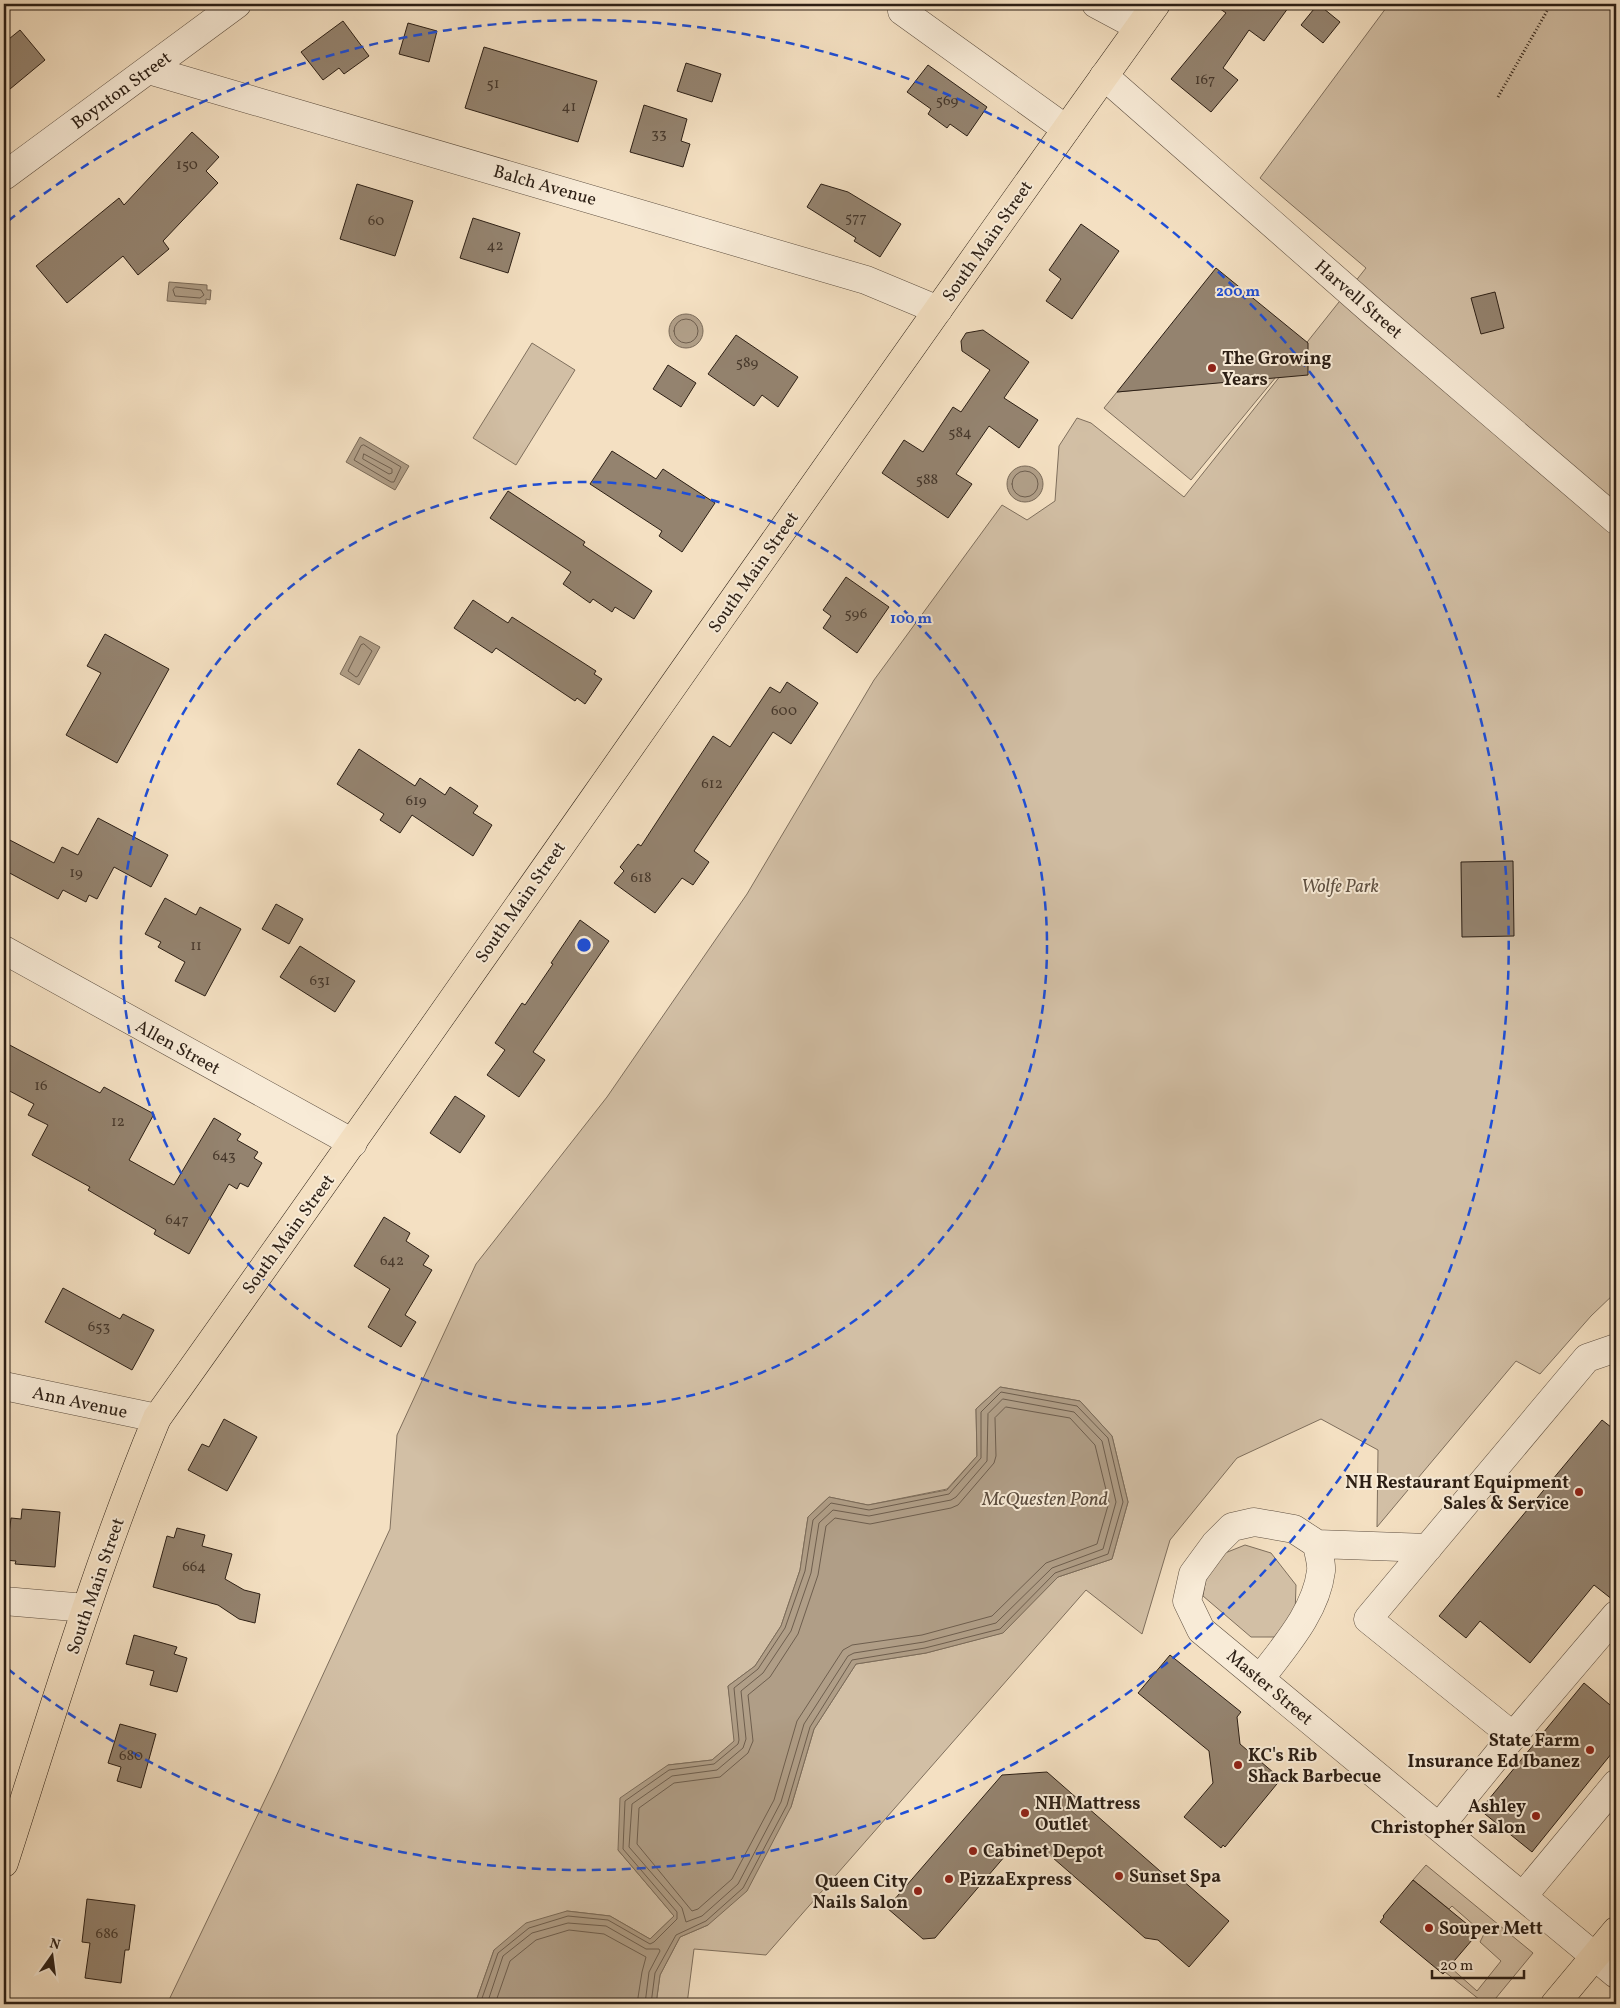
<svg xmlns="http://www.w3.org/2000/svg" width="1620" height="2008" font-family="Vollkorn,serif">
<style>
.green{fill:#d2bfa5;stroke:#7f6f5d}
.water{fill:#b09e87;stroke:#7b6b59}
.lines{fill:none;stroke-linecap:round;stroke-linejoin:round}
.shore{stroke:#6e5e4e;stroke-width:1}
.building{fill:#94836f;stroke:#2c1f15}
.minor-casing{stroke:#5e4f40;stroke-width:29}
.major-casing{stroke:#2c1f15;stroke-width:29}
.path{stroke:#2c1f15;stroke-width:3;stroke-dasharray:1 2.5;stroke-linecap:butt}
.minor{stroke:#f8ebd7;stroke-width:28}
.major{stroke:#f4e0c2;stroke-width:28}
.ring{fill:none;stroke:#1d4ed8;stroke-width:2.5;stroke-dasharray:9 6}
.poi-dot{fill:#8f2418;stroke:#f8ebd7;stroke-width:2}
.labels{text-anchor:middle;stroke-width:4;stroke-linejoin:round;paint-order:stroke}
.number-label{font-size:15px;fill:#46382c}
.street-label{font-size:18px;fill:#2c1f15;stroke:#f8ebd7}
.poi-label{font-size:18px;font-weight:bold;fill:#2c1f15;stroke:#f8ebd7;text-anchor:start}
.park-label{font-size:18px;font-style:italic;fill:#5e4f40;stroke:#f8ebd7}
.water-label{font-size:19px;font-style:italic;fill:#5a4b3d;stroke:#f8ebd7}
.centre{fill:#1d4ed8;stroke:#f8ebd7;stroke-width:2.5}
.ring-label{font-size:15px;text-anchor:middle;font-weight:bold;fill:#1d4ed8;stroke:#f8ebd7;stroke-width:4;stroke-linejoin:round;paint-order:stroke}
</style>
<rect width="100%" height="100%" fill="#f4e0c2"/>
<filter id="stains"><feTurbulence type="fractalNoise" baseFrequency=".004" numOctaves="4"/><feColorMatrix values="0 0 0 0 .2 0 0 0 0 .09 0 0 0 0 .02 0 0 0 .5 -.17"/></filter>
<radialGradient id="worn" r=".72"><stop offset=".6" stop-color="#630" stop-opacity="0"/><stop offset="1" stop-color="#630" stop-opacity=".3"/></radialGradient>
<path class="green" d="M 1389,4 L 1616,4 L 1616,1292 L 1591,1316 L 1540,1374 L 1516,1361 L 1377,1527 L 1378,1450 L 1321,1419 L 1237,1458 L 1170,1540 L 1142,1634 L 1086,1590 L 766,1955 L 694,1949 L 687,2004 L 656,2004 L 660,1975 L 680,1937 L 708,1925 L 791,1807 L 814,1729 L 856,1664 L 926,1653 L 1002,1633 L 1058,1577 L 1112,1559 L 1128,1502 L 1112,1436 L 1080,1401 L 1000,1387 L 976,1409 L 977,1456 L 947,1489 L 868,1505 L 829,1497 L 808,1517 L 800,1570 L 781,1626 L 755,1666 L 728,1686 L 735,1741 L 712,1760 L 668,1765 L 618,1850 L 674,1916 L 650,1939 L 610,1916 L 567,1911 L 494,1950 L 475,2004 L 167,2004 L 274,1781 L 390,1529 L 397,1435 L 476,1264 L 607,1097 L 747,894 L 874,680 L 1002,505 L 1027,520 L 1055,501 L 1059,446 L 1077,418 L 1091,423 L 1184,497 L 1366,268 L 1260,178 Z
M 532,343 L 575,370 L 516,465 L 473,438 Z
M 1276,377 L 1191,480 L 1104,408 L 1117,392 Z
M 1245,1545 L 1271,1553 L 1296,1585 L 1295,1615 L 1274,1637 L 1251,1637 L 1203,1596 L 1206,1577 L 1225,1553 Z
M 1426,1865 L 1533,1953 L 1491,2004 L 1485,2004 L 1445,1972 L 1450,1967 L 1477,1991 L 1501,1961 L 1480,1942 L 1484,1934 L 1452,1906 L 1449,1909 L 1413,1880 Z"/>
<path class="water" d="M 169,282 L 207,285 L 207,290 L 211,290 L 210,300 L 206,299 L 206,304 L 167,301 Z
M669 331a17 17 0 1 1 34 0a17 17 0 1 1-34 0Z
M 360,437 L 409,466 L 395,490 L 346,462 Z
M1007 484a18 18 0 1 1 36 0a18 18 0 1 1-36 0Z
M 360,636 L 380,647 L 359,685 L 340,674 Z
M 1000,1387 L 1080,1401 L 1112,1436 L 1128,1502 L 1112,1559 L 1058,1577 L 1003,1633 L 926,1653 L 856,1664 L 814,1729 L 791,1807 L 747,1891 L 708,1925 L 680,1937 L 660,1975 L 656,2004 L 475,2004 L 494,1950 L 526,1923 L 567,1911 L 610,1916 L 650,1939 L 674,1916 L 618,1850 L 620,1798 L 668,1765 L 712,1760 L 734,1741 L 728,1686 L 755,1666 L 781,1626 L 800,1570 L 808,1517 L 829,1497 L 868,1505 L 947,1490 L 977,1456 L 976,1409 Z"/>
<g class="lines">
<path class="shore" d="M 176,287 L 201,290 L 204,295 L 200,298 L 175,296 L 173,290 Z
M674 331a12 12 0 1 1 24 0a12 12 0 1 1-24 0Z
M 364,445 L 401,467 L 394,482 L 391,482 L 354,460 L 361,446 Z
M 364,454 L 392,469 L 392,473 L 389,474 L 363,459 Z
M1012 484a13 13 0 1 1 26 0a13 13 0 1 1-26 0Z
M 364,644 L 372,651 L 358,676 L 356,677 L 348,671 L 361,645 Z
M 1003,1399 L 1074,1412 L 1102,1441 L 1116,1502 L 1103,1549 L 1052,1568 L 996,1623 L 924,1642 L 854,1653 L 848,1656 L 804,1724 L 781,1802 L 738,1884 L 702,1916 L 686,1922 L 682,1908 L 629,1847 L 632,1804 L 672,1776 L 717,1770 L 743,1748 L 746,1739 L 741,1691 L 763,1673 L 791,1631 L 811,1573 L 819,1523 L 833,1510 L 869,1516 L 951,1500 L 956,1497 L 987,1461 L 988,1414 Z
M 1006,1407 L 1070,1418 L 1095,1445 L 1109,1502 L 1097,1544 L 1046,1563 L 992,1616 L 922,1635 L 852,1645 L 843,1650 L 797,1721 L 774,1800 L 732,1879 L 698,1909 L 692,1911 L 637,1844 L 639,1808 L 674,1783 L 720,1777 L 748,1753 L 753,1741 L 748,1695 L 770,1677 L 798,1634 L 818,1575 L 826,1526 L 835,1518 L 870,1524 L 951,1508 L 958,1505 L 994,1463 L 996,1456 L 995,1418 Z
M 480,2004 L 498,1953 L 529,1928 L 568,1916 L 608,1920 L 650,1944 L 654,1942 L 677,1919 L 677,1912 L 623,1849 L 625,1801 L 669,1770 L 714,1764 L 738,1744 L 739,1740 L 734,1688 L 758,1669 L 785,1628 L 805,1571 L 813,1520 L 831,1503 L 869,1510 L 949,1494 L 981,1458 L 981,1412 L 1001,1392 L 1077,1406 L 1108,1438 L 1123,1502 L 1108,1554 L 1055,1573 L 1000,1629 L 925,1648 L 852,1660 L 810,1727 L 787,1805 L 743,1888 L 706,1921 L 676,1935 L 655,1973 L 651,2004
M 487,2004 L 503,1956 L 532,1933 L 568,1923 L 606,1926 L 646,1949 L 659,1949 L 660,1951 L 649,1972 L 645,2004
M 495,2004 L 510,1961 L 536,1940 L 569,1930 L 604,1934 L 646,1957 L 642,1972 L 637,2004"/>
</g>
<path class="building" d="M 1213,4 L 1291,4 L 1264,41 L 1249,30 L 1223,68 L 1238,80 L 1211,112 L 1171,79 L 1226,13 Z
M 1318,4 L 1340,22 L 1323,43 L 1301,25 Z
M 343,21 L 369,56 L 344,74 L 339,68 L 323,80 L 301,52 Z
M 408,23 L 437,31 L 429,62 L 399,54 Z
M 20,30 L 45,60 L 4,94 L 4,43 Z
M 484,47 L 597,81 L 578,142 L 465,108 Z
M 686,63 L 721,74 L 712,102 L 677,91 Z
M 928,65 L 987,107 L 967,136 L 950,124 L 947,128 L 928,114 L 931,109 L 907,92 Z
M 644,105 L 687,119 L 681,141 L 690,144 L 683,167 L 630,152 Z
M 192,132 L 219,157 L 206,171 L 218,183 L 163,241 L 169,249 L 138,275 L 123,256 L 67,303 L 36,266 L 119,198 L 124,205 Z
M 357,184 L 413,201 L 395,256 L 340,239 Z
M 821,184 L 848,192 L 901,224 L 880,257 L 854,241 L 856,238 L 807,207 Z
M 473,218 L 520,233 L 508,273 L 460,258 Z
M 1081,224 L 1119,251 L 1072,319 L 1046,301 L 1061,279 L 1049,270 Z
M 1216,268 L 1308,343 L 1308,375 L 1117,392 Z
M 1495,292 L 1504,328 L 1481,334 L 1471,298 Z
M 983,330 L 1029,362 L 1004,398 L 1038,420 L 1019,448 L 989,426 L 956,474 L 972,484 L 948,518 L 882,473 L 904,440 L 923,452 L 953,407 L 961,412 L 990,370 L 962,351 L 961,341 L 966,333 Z
M 736,335 L 798,377 L 778,407 L 762,395 L 754,406 L 708,374 Z
M 668,365 L 696,383 L 681,407 L 653,389 Z
M 612,451 L 656,479 L 663,469 L 715,503 L 682,552 L 659,536 L 662,531 L 590,484 Z
M 508,491 L 585,542 L 583,545 L 652,591 L 634,619 L 615,607 L 612,612 L 593,599 L 590,603 L 563,584 L 571,572 L 490,518 Z
M 846,577 L 889,607 L 857,653 L 823,628 L 831,616 L 823,610 Z
M 473,600 L 508,623 L 512,617 L 596,671 L 594,674 L 602,679 L 585,704 L 577,698 L 575,701 L 496,648 L 492,653 L 454,628 Z
M 105,634 L 169,669 L 117,763 L 66,735 L 101,673 L 87,666 Z
M 787,682 L 818,703 L 791,744 L 773,732 L 694,851 L 709,862 L 693,885 L 682,878 L 655,913 L 614,883 L 624,871 L 620,867 L 638,844 L 641,846 L 713,736 L 730,747 L 770,687 L 780,693 Z
M 359,749 L 415,786 L 420,778 L 445,795 L 450,787 L 478,806 L 473,813 L 492,825 L 473,856 L 412,815 L 400,833 L 380,820 L 384,814 L 337,784 Z
M 98,818 L 168,855 L 151,887 L 114,867 L 97,899 L 89,895 L 86,902 L 63,890 L 58,899 L 4,870 L 4,837 L 54,863 L 62,847 L 78,855 Z
M 1513,861 L 1514,936 L 1462,937 L 1461,862 Z
M 165,898 L 196,915 L 200,907 L 241,929 L 205,996 L 175,981 L 185,962 L 158,947 L 161,942 L 145,934 Z
M 276,904 L 303,919 L 289,944 L 262,929 Z
M 580,920 L 609,941 L 533,1052 L 545,1060 L 519,1097 L 487,1075 L 505,1050 L 495,1043 L 522,1003 L 525,1005 L 553,964 L 551,963 Z
M 300,946 L 355,981 L 335,1012 L 280,977 Z
M 4,1042 L 100,1093 L 104,1087 L 154,1114 L 129,1160 L 174,1185 L 214,1118 L 241,1134 L 237,1140 L 258,1152 L 254,1158 L 262,1163 L 248,1187 L 240,1183 L 237,1189 L 229,1184 L 189,1254 L 154,1234 L 156,1230 L 88,1190 L 90,1187 L 32,1155 L 48,1125 L 28,1115 L 34,1104 L 4,1088 Z
M 455,1096 L 485,1116 L 460,1153 L 430,1133 Z
M 384,1217 L 410,1233 L 406,1241 L 429,1256 L 423,1265 L 432,1270 L 405,1315 L 416,1322 L 401,1347 L 368,1327 L 390,1289 L 354,1266 Z
M 63,1288 L 120,1319 L 123,1314 L 154,1330 L 132,1370 L 45,1322 Z
M 224,1419 L 257,1437 L 227,1491 L 188,1470 L 202,1444 L 209,1447 Z
M 1602,1420 L 1616,1431 L 1616,1600 L 1613,1600 L 1594,1585 L 1530,1663 L 1480,1621 L 1466,1638 L 1439,1616 Z
M 22,1509 L 60,1512 L 55,1567 L 15,1564 L 16,1561 L 4,1560 L 4,1534 L 9,1534 L 11,1518 L 21,1519 Z
M 177,1528 L 205,1535 L 202,1546 L 232,1554 L 225,1579 L 244,1590 L 260,1594 L 255,1623 L 239,1619 L 218,1605 L 153,1587 L 167,1536 L 174,1538 Z
M 134,1635 L 177,1647 L 174,1654 L 187,1658 L 177,1692 L 150,1685 L 154,1671 L 126,1664 Z
M 1170,1655 L 1241,1712 L 1237,1717 L 1240,1744 L 1281,1779 L 1225,1847 L 1223,1845 L 1221,1848 L 1184,1817 L 1213,1783 L 1209,1751 L 1138,1693 Z
M 1584,1683 L 1616,1710 L 1616,1748 L 1532,1852 L 1480,1810 Z
M 120,1724 L 156,1734 L 141,1788 L 117,1781 L 121,1767 L 108,1763 Z
M 1047,1772 L 1168,1878 L 1173,1872 L 1229,1921 L 1189,1967 L 1158,1940 L 1145,1938 L 1045,1851 L 1005,1856 L 935,1938 L 923,1939 L 887,1908 L 1002,1775 Z
M 1413,1880 L 1478,1933 L 1443,1974 L 1380,1922 L 1384,1917 L 1383,1916 Z
M 87,1899 L 135,1905 L 129,1950 L 125,1950 L 121,1983 L 85,1978 L 90,1943 L 82,1942 Z"/>
<g class="lines">
<g class="minor-casing">
<path id="minor" d="M 1096,4 L 1139,27
M 902,11 L 1066,129
M 149,70 L 866,280 L 938,310
M 1104,76 L 1374,313 L 1616,520
M 4,176 L 237,4
M 4,950 L 353,1143
M 4,1386 L 157,1418
M 1317,1544 L 1428,1548
M 4,1601 L 86,1608
M 1260,1679 C 1284,1647 1316,1612 1321,1571 C 1322,1563 1318,1552 1317,1544 L 1294,1529 L 1254,1522 L 1232,1527 L 1215,1544 L 1193,1574 L 1187,1601 L 1201,1630 L 1616,1974
M 1513,1736 L 1616,1615
M 1439,1827 L 1513,1736 L 1368,1619 L 1587,1358 L 1616,1348
M 1523,1896 L 1616,1784"/>
</g>
<g class="major-casing">
<path id="major" d="M 4,1863 C 52,1714 97,1563 157,1418 C 492,948 819,472 1156,4
M 1555,2004 L 1616,1931"/>
</g>
<path class="path" d="M 1498,97 L 1551,4"/>
<use href="#minor" class="minor"/>
<use href="#major" class="major"/>
</g>
<g class="ring">
<circle cx="584" cy="945" r="463"/>
<path d="M8 221A925 925 0 1 1 8 1669"/>
</g>
<g class="poi-dot">
<circle cx="1212" cy="368" r="5"/>
<circle cx="1579" cy="1492" r="5"/>
<circle cx="1590" cy="1750" r="5"/>
<circle cx="1238" cy="1765" r="5"/>
<circle cx="1025" cy="1813" r="5"/>
<circle cx="1536" cy="1816" r="5"/>
<circle cx="973" cy="1851" r="5"/>
<circle cx="1119" cy="1876" r="5"/>
<circle cx="949" cy="1879" r="5"/>
<circle cx="918" cy="1891" r="5"/>
<circle cx="1429" cy="1928" r="5"/>
</g>
<g class="labels">
<g class="number-label">
<text x="1205" y="84">167</text>
<text x="493" y="88">51</text>
<text x="947" y="105">569</text>
<text x="569" y="111">41</text>
<text x="659" y="138">33</text>
<text x="187" y="169">150</text>
<text x="856" y="222">577</text>
<text x="376" y="225">60</text>
<text x="495" y="250">42</text>
<text x="747" y="367">589</text>
<text x="960" y="437">584</text>
<text x="927" y="484">588</text>
<text x="856" y="618">596</text>
<text x="784" y="715">600</text>
<text x="712" y="788">612</text>
<text x="416" y="805">619</text>
<text x="76" y="877">19</text>
<text x="641" y="882">618</text>
<text x="196" y="950">11</text>
<text x="320" y="985">631</text>
<text x="41" y="1090">16</text>
<text x="118" y="1126">12</text>
<text x="224" y="1160">643</text>
<text x="177" y="1224">647</text>
<text x="392" y="1265">642</text>
<text x="99" y="1331">653</text>
<text x="194" y="1571">664</text>
<text x="131" y="1760">680</text>
<text x="107" y="1938">686</text>
</g>
<g class="street-label">
<text transform="translate(121 90) rotate(-36)" y="6">Boynton Street</text>
<text transform="translate(545 185) rotate(16)" y="6">Balch Avenue</text>
<text transform="translate(987 241) rotate(-55)" y="6">South Main Street</text>
<text transform="translate(1359 299) rotate(41)" y="6">Harvell Street</text>
<text transform="translate(753 572) rotate(-55)" y="6">South Main Street</text>
<text transform="translate(520 902) rotate(-55)" y="6">South Main Street</text>
<text transform="translate(178 1047) rotate(29)" y="6">Allen Street</text>
<text transform="translate(288 1234) rotate(-54)" y="6">South Main Street</text>
<text transform="translate(80 1402) rotate(12)" y="6">Ann Avenue</text>
<text transform="translate(95 1586) rotate(-71)" y="6">South Main Street</text>
<text transform="translate(1270 1687) rotate(40)" y="6">Master Street</text>
</g>
<g class="poi-label">
<text x="1222" y="364">The Growing<tspan x="1222" dy="21">Years</tspan></text>
<text x="1569" y="1488" text-anchor="end">NH Restaurant Equipment<tspan x="1569" dy="21">Sales &amp; Service</tspan></text>
<text x="1580" y="1746" text-anchor="end">State Farm<tspan x="1580" dy="21">Insurance Ed Ibanez</tspan></text>
<text x="1248" y="1761">KC's Rib<tspan x="1248" dy="21">Shack Barbecue</tspan></text>
<text x="1035" y="1809">NH Mattress<tspan x="1035" dy="21">Outlet</tspan></text>
<text x="1526" y="1812" text-anchor="end">Ashley<tspan x="1526" dy="21">Christopher Salon</tspan></text>
<text x="983" y="1857">Cabinet Depot</text>
<text x="1129" y="1882">Sunset Spa</text>
<text x="959" y="1885">PizzaExpress</text>
<text x="908" y="1887" text-anchor="end">Queen City<tspan x="908" dy="21">Nails Salon</tspan></text>
<text x="1439" y="1934">Souper Mett</text>
</g>
<g class="park-label">
<text x="1340" y="892">Wolfe Park</text>
</g>
<g class="water-label">
<text x="1045" y="1505">McQuesten Pond</text>
</g>
</g>
<circle cx="584" cy="945" r="8" class="centre"/>
<g class="ring-label">
<text x="1238" y="296">200 m</text>
<text x="911" y="623">100 m</text>
</g>
<rect width="1620" height="2008" fill="none" stroke="#f4e0c2" stroke-width="20"/>
<rect x="5" y="5" width="1610" height="1998" fill="none" stroke="#2c1f15" stroke-width="2.5"/>
<rect x="10" y="10" width="1600" height="1988" fill="none" stroke="#2c1f15"/>
<g transform="translate(52 1956) rotate(14)" stroke="#f8ebd7" stroke-width="4" paint-order="stroke">
<path d="M0-4L9 19L0 12L-9 19Z" fill="#2c1f15"/>
<text y="-8" font-size="14" font-weight="bold" text-anchor="middle" fill="#2c1f15">N</text>
</g>
<path d="M1432 1970v8h92v-8" fill="none" stroke="#2c1f15" stroke-width="2.5"/>
<text x="1440" y="1970" font-size="15" fill="#2c1f15" stroke="#f8ebd7" stroke-width="4" paint-order="stroke">20 m</text>
<rect width="100%" height="100%" filter="url(#stains)"/>
<rect width="100%" height="100%" fill="url(#worn)"/>
</svg>
